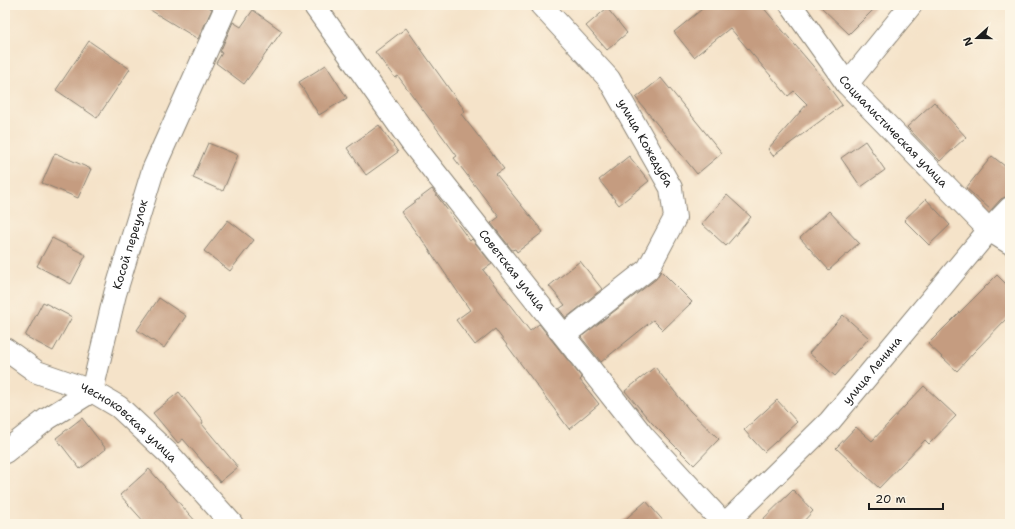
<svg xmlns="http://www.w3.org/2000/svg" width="1015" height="529" font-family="'Shantell Sans',sans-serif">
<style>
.building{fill:#c59c80}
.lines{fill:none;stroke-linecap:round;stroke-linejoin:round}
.minor-casing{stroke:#888072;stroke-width:24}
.minor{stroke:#fff;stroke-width:22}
.labels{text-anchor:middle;stroke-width:4;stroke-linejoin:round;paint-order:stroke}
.street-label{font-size:12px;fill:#1c1c1c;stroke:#fcf5e5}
</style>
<rect width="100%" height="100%" fill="#fcf5e5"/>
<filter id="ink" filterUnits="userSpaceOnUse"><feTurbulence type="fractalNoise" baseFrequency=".025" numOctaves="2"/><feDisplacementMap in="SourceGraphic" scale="8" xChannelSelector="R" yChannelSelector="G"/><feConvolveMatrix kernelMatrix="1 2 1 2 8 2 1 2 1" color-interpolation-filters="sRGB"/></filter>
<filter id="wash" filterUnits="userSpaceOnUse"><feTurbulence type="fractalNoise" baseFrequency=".012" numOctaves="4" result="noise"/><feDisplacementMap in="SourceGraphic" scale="16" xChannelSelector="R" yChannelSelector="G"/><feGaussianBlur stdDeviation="0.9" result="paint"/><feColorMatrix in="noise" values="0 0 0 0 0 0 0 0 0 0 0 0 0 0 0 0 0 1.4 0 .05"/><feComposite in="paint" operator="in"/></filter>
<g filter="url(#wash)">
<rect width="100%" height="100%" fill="#f5e3c9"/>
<g id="blocks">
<path class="building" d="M 142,5 L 205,5 L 212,9 L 198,39 Z
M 707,5 L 761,5 L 818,72 L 842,105 L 773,156 L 768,149 L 807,104 L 794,91 L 788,96 L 730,28 L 694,57 L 674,32 Z
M 819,5 L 878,5 L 849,34 Z
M 607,8 L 627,33 L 607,50 L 586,26 Z
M 253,10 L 282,31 L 244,84 L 216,63 L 222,53 L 220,52 L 233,22 L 241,27 Z
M 406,28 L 465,111 L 461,114 L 504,169 L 496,174 L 543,232 L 517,252 L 515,249 L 512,250 L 491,223 L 499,217 L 454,158 L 457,156 L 398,76 L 395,78 L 375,52 Z
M 89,41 L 130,69 L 97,118 L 56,90 Z
M 326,65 L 347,98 L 319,115 L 299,82 Z
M 661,78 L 722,153 L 697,174 L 636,98 Z
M 934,102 L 966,137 L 940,161 L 907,127 Z
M 379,125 L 398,152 L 366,175 L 347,148 Z
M 865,141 L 885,170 L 861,187 L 841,158 Z
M 208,143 L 238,155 L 223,191 L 193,178 Z
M 55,153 L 91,169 L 78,198 L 42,183 Z
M 629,156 L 649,181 L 619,205 L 599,180 Z
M 992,156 L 1010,170 L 1010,195 L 1001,199 L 991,210 L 966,188 Z
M 432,189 L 470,241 L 472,239 L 492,264 L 483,270 L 530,331 L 539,324 L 582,378 L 580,380 L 599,404 L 569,429 L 495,329 L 475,345 L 456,320 L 470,310 L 421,238 L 420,238 L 401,212 Z
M 727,195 L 751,217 L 726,246 L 702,224 Z
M 926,199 L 950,225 L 929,245 L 904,220 Z
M 829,211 L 859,243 L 829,270 L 800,238 Z
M 228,220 L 254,240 L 230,271 L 204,251 Z
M 52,238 L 86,255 L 71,284 L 37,266 Z
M 580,261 L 602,289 L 566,318 L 559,309 L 565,305 L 549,286 Z
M 661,271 L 692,302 L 663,330 L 653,320 L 601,362 L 581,337 L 656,279 Z
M 997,275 L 1010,288 L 1010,315 L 973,353 L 957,371 L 928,344 Z
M 159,298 L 186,316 L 164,348 L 137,330 Z
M 43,302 L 72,317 L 53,351 L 25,336 Z
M 843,315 L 869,338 L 835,376 L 809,353 Z
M 655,367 L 690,411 L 719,439 L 694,465 L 651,422 L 625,391 Z
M 924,386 L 956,416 L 929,444 L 925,440 L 879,488 L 836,448 L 856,427 L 872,441 Z
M 179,392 L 203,422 L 202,424 L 238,467 L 220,482 L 183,439 L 178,443 L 153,413 Z
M 777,400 L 797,422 L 764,452 L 744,430 Z
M 82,418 L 106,449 L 80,469 L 56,438 Z
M 149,469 L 198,524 L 146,524 L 120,495 Z
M 793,490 L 813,511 L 801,524 L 758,524 Z
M 646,501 L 666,524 L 620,524 Z"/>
</g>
</g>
<g filter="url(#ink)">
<use href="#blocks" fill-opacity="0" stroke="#888072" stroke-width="1"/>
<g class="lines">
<g class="minor-casing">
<g id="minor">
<path id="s1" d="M 314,5 L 411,142 L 644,437 L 724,524"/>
<path id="s2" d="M 541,5 L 609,79 L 671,188 L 675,218 L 648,269 L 564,335"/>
<path id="s3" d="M 791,5 L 847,84 L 989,230 L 1010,243"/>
<path d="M 847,84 L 911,5"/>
<path id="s4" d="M 5,349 L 37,372 L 92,391 L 119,407 L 170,455 L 232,524"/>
<path id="s5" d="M 5,452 L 47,419 L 92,391 L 115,294 L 153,170 L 227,5"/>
<path id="s6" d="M 725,524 L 830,421 L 989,230 L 1010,208"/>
</g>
</g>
<use href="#minor" class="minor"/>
</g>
</g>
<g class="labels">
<g class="street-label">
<text dy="4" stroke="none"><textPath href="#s3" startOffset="163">Социалистическая улица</textPath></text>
<text dy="4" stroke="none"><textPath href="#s2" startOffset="174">улица Кожедуба</textPath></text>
<text dy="4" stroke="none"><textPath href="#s5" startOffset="258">Косой переулок</textPath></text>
<text dy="4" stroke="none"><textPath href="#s1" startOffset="331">Советская улица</textPath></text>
<text dy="4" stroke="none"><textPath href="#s6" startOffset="213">улица Ленина</textPath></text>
<text dy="4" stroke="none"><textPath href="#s4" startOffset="146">Чесноковская улица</textPath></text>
</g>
</g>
<rect width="1015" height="529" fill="none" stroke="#fcf5e5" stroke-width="20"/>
<g transform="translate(977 38) rotate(249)" stroke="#fcf5e5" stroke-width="3" paint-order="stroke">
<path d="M0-3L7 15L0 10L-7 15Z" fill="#1c1c1c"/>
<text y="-6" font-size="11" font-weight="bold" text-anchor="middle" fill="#1c1c1c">N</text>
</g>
<path d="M869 503v6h74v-6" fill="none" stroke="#1c1c1c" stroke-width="2"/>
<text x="875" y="503" font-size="12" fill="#1c1c1c" stroke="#fcf5e5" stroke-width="3" paint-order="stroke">20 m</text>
</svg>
